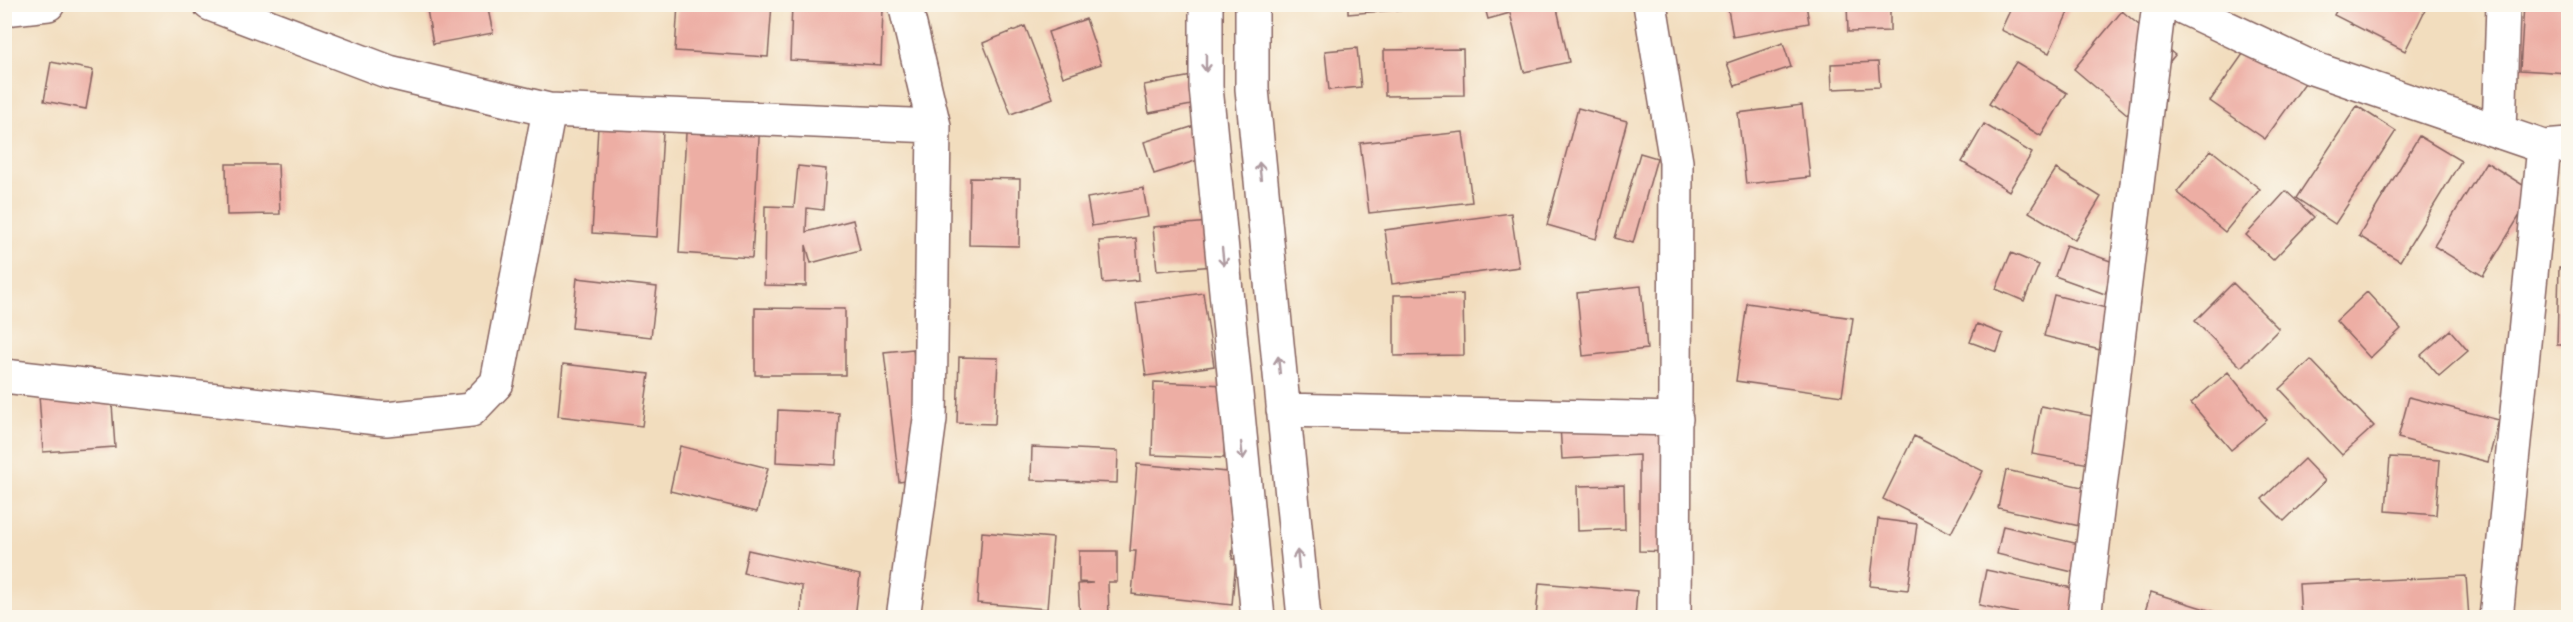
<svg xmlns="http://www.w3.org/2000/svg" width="2573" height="622" font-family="'Balsamiq Sans',sans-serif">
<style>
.building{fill:#edaea4}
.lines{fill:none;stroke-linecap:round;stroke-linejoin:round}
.street-casing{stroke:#85625e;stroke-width:36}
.street{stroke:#fff;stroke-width:33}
.oneway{stroke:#ae9aa0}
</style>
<rect width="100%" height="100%" fill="#fbf7ec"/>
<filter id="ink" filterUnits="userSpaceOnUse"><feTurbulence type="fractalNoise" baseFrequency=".0167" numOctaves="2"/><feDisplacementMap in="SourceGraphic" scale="12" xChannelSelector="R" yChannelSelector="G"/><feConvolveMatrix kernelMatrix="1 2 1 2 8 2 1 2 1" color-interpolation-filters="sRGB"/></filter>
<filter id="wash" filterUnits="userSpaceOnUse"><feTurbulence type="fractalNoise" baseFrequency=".008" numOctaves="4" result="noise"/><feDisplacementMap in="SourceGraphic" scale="24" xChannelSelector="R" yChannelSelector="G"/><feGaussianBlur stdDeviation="1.35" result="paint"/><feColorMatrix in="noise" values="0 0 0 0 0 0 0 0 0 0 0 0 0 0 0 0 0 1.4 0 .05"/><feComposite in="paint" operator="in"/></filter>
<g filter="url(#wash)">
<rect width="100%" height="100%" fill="#f2ddbe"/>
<g id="blocks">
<path class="building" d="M 426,4 L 487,4 L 493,33 L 433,44 Z
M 678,4 L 772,4 L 768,57 L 675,51 Z
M 792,4 L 883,9 L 881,65 L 790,60 Z
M 1348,4 L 1417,4 L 1417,8 L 1348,14 Z
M 1484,4 L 1556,4 L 1569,62 L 1524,72 L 1510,13 L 1488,19 Z
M 1727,4 L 1806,4 L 1809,23 L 1733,37 Z
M 1847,4 L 1890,4 L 1890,31 L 1848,32 Z
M 2013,4 L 2072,4 L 2049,53 L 2001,30 Z
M 2340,4 L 2428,4 L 2405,51 L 2334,15 Z
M 2524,4 L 2568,4 L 2568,73 L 2520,70 Z
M 2122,11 L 2175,55 L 2127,114 L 2074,69 Z
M 1086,19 L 1101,64 L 1063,77 L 1048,32 Z
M 1025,26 L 1053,98 L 1011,114 L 983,43 Z
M 1783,43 L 1791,67 L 1735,86 L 1727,63 Z
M 2250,44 L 2305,83 L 2265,139 L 2210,101 Z
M 1357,48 L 1361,87 L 1329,90 L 1325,51 Z
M 1463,49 L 1464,95 L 1385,96 L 1384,50 Z
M 51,62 L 93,70 L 86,109 L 44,101 Z
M 1878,62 L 1880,87 L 1832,89 L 1831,64 Z
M 2016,62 L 2067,93 L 2041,136 L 1989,104 Z
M 1213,72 L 1218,100 L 1149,113 L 1144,85 Z
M 1802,105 L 1810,177 L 1746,184 L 1738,113 Z
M 2357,106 L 2396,131 L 2335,224 L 2296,198 Z
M 1578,108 L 1627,121 L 1596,239 L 1547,225 Z
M 599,109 L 664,113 L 657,237 L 592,233 Z
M 687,116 L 760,121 L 752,258 L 679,253 Z
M 1207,122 L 1217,154 L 1154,174 L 1144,142 Z
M 1984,124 L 2032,153 L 2009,191 L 1962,162 Z
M 1463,132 L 1472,202 L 1369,213 L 1360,143 Z
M 2419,136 L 2461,161 L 2400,261 L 2359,236 Z
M 2211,150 L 2260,189 L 2225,232 L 2177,192 Z
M 1640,153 L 1657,158 L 1633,243 L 1615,238 Z
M 2486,162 L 2534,192 L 2483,276 L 2434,246 Z
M 226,164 L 278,164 L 280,214 L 227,215 Z
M 798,166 L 826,169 L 823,210 L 807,208 L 806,232 L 853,220 L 860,250 L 811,263 L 806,245 L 806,286 L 764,285 L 765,206 L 794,207 Z
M 2056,169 L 2101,197 L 2075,240 L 2029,212 Z
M 970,178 L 1020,179 L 1019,246 L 969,245 Z
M 1143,188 L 1148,217 L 1092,226 L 1087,198 Z
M 2286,191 L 2314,217 L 2273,260 L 2246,235 Z
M 1511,213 L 1519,267 L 1392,284 L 1385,230 Z
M 1221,221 L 1225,265 L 1157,271 L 1153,227 Z
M 1136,238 L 1139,280 L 1103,283 L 1099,241 Z
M 2066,245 L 2116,263 L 2105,294 L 2055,276 Z
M 2011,253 L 2039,265 L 2024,301 L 1996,289 Z
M 2559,267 L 2568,268 L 2568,344 L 2557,344 Z
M 577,278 L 657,287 L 651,337 L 572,328 Z
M 2233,283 L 2279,329 L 2241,367 L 2195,321 Z
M 1641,286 L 1647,349 L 1583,356 L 1577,293 Z
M 2367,292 L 2401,329 L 2370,358 L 2336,321 Z
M 1203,293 L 1214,366 L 1146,376 L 1136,303 Z
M 1463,294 L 1464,355 L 1394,356 L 1394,295 Z
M 2054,295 L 2114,310 L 2104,351 L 2044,336 Z
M 1747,303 L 1853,318 L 1842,396 L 1736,381 Z
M 755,308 L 845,309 L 845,375 L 755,375 Z
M 1977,324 L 2003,334 L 1997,352 L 1970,342 Z
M 2450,330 L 2468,351 L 2439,376 L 2421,355 Z
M 913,349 L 928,478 L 899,482 L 884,352 Z
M 959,357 L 998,358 L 995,424 L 957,423 Z
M 2311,360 L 2374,426 L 2342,455 L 2280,389 Z
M 563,364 L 649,374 L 642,426 L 558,416 Z
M 2228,372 L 2267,420 L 2231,450 L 2191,403 Z
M 1154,382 L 1227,385 L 1224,458 L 1152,455 Z
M 111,390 L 115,447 L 43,452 L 39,395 Z
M 2409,397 L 2499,420 L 2488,462 L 2398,438 Z
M 2041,406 L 2097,417 L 2089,464 L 2032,454 Z
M 778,410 L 839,413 L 836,465 L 776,462 Z
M 1560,425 L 1677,430 L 1677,552 L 1639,551 L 1639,455 L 1562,459 Z
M 2567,431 L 2568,432 L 2568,480 L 2563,480 Z
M 1914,436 L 1983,471 L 1951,533 L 1883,499 Z
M 680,446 L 768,468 L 757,512 L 670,491 Z
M 1032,447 L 1118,451 L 1117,483 L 1031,480 Z
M 2390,457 L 2440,460 L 2436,515 L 2386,511 Z
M 2304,459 L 2325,481 L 2284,521 L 2262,499 Z
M 1137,464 L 1238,473 L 1232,559 L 1236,559 L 1232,605 L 1132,594 L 1136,551 L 1130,551 Z
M 2006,470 L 2091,489 L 2084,527 L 1998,508 Z
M 1624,485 L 1625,529 L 1578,531 L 1577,486 Z
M 1878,519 L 1917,524 L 1908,590 L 1870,586 Z
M 2003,526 L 2083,545 L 2077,573 L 1997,554 Z
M 982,532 L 1053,538 L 1047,609 L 977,603 Z
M 748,550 L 860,575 L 855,618 L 801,618 L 802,586 L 743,573 Z
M 1079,551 L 1117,551 L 1117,582 L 1108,582 L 1109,618 L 1080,618 L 1078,584 L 1093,583 L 1079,582 Z
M 1986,570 L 2082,590 L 2076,618 L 2041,618 L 1979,605 Z
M 2466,576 L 2469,618 L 2301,618 L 2299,584 Z
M 1539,583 L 1637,591 L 1635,618 L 1536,618 Z
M 2151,592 L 2218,613 L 2216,618 L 2143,618 Z"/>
</g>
</g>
<g filter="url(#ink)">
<use href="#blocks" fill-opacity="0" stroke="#85625e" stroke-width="1.5"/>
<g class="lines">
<g class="street-casing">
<path id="street" d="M 210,4 L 389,72 L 549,110 L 934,126
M 1206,4 L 1206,87 L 1258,618
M 1252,4 L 1252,89 L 1304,618
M 1650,4 L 1676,162 L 1674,618
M 2176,4 L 2312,68 L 2544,147 L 2568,145
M 4,9 L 48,4
M 2499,132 L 2503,4
M 4,376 L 386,419 L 471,410 L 497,383 L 549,110
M 1283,410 L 1676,419
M 903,618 L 930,419 L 934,126 L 905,4
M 2084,618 L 2159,4
M 2496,618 L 2544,147"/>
</g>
<use href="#street" class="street"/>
</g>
<defs><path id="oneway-shaft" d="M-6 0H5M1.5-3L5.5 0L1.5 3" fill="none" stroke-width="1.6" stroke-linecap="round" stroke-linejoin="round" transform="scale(1.5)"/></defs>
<g class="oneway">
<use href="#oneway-shaft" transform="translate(1206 63) rotate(90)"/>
<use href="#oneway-shaft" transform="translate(1260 171) rotate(-96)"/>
<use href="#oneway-shaft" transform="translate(1223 257) rotate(84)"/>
<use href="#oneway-shaft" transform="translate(1279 365) rotate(-96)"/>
<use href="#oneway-shaft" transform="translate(1242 451) rotate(84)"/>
<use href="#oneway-shaft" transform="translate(1298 559) rotate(-96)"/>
</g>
</g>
<rect width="2573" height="622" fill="none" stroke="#fbf7ec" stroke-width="24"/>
</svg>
